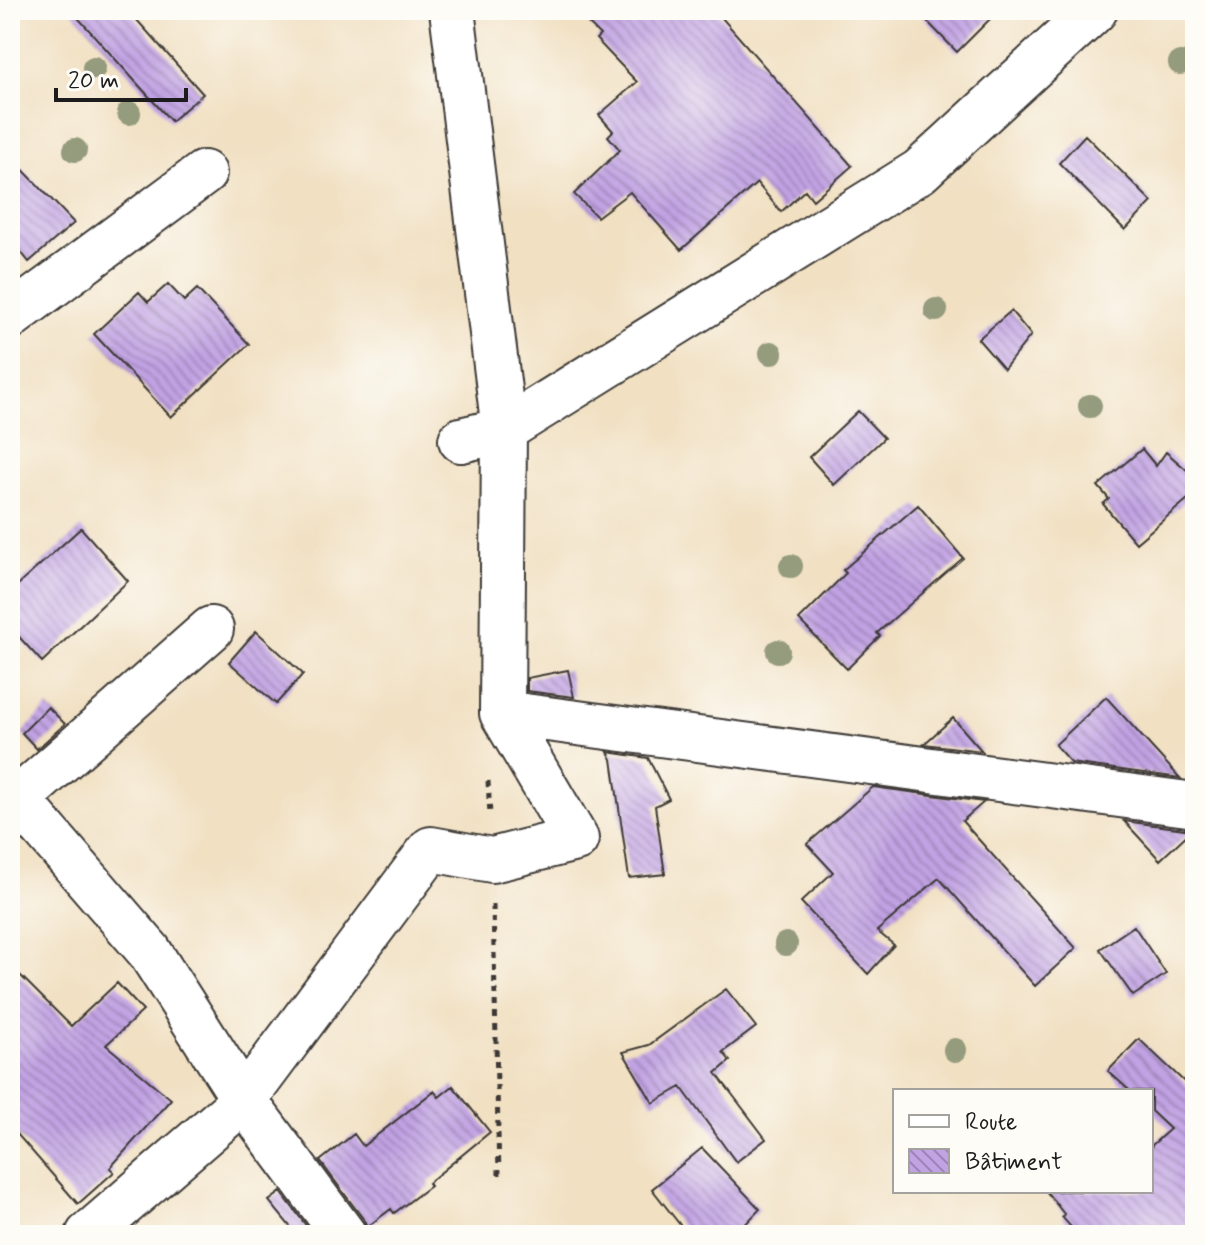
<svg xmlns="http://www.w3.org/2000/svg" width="1205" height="1245" font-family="Mynerve,sans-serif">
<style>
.building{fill:url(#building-back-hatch)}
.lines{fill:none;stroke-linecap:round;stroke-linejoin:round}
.minor-casing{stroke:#3c3935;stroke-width:48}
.path{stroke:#3c3935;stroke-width:5;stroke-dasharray:6 6;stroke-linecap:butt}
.minor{stroke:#fff;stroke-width:44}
.tree{fill:#959b7d}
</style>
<defs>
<pattern id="building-back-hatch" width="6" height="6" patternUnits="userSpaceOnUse" patternTransform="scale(2)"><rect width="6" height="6" fill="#c1a2e3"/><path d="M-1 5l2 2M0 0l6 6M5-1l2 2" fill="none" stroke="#9c83b7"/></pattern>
</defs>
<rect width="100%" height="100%" fill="#fdfcf7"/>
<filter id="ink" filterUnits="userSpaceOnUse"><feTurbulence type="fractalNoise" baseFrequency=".0125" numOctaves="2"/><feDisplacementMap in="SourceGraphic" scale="16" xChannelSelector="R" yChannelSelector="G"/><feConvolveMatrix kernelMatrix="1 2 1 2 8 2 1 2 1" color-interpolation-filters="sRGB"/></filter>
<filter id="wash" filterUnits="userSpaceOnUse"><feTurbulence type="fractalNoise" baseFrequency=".006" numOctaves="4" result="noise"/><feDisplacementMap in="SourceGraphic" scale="32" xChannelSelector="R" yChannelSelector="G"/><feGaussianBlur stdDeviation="1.8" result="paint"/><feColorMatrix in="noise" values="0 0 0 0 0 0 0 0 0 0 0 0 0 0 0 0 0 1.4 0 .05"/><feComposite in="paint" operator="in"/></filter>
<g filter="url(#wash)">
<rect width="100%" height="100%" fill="#f1e0c2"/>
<g id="blocks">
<path class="building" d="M 71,10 L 128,10 L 203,94 L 171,121 Z
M 575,10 L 715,10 L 852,166 L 813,200 L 805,190 L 781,212 L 757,183 L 681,250 L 630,192 L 597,217 L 574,194 L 620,150 L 608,136 L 613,131 L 599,115 L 637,82 L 596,39 L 600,35 Z
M 916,10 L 999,10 L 957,52 Z
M 1085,135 L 1152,202 L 1125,230 L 1059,163 Z
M 10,156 L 74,223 L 29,262 L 10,238 Z
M 168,284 L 184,301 L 197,289 L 249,344 L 171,417 L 94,334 L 139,292 L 148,302 Z
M 1011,311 L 1031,335 L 1004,369 L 978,339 Z
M 858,411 L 884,438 L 834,485 L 809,457 Z
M 1142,449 L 1156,466 L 1166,452 L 1195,477 L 1195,493 L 1136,543 L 1103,504 L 1109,499 L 1098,486 Z
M 918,505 L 963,558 L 877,633 L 880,636 L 847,669 L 799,620 L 846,573 L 843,570 Z
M 81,528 L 128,581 L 42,662 L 10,627 L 10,592 Z
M 256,631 L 303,674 L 276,704 L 229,662 Z
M 568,670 L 574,697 L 527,691 L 527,678 Z
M 1106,697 L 1156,752 L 1180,778 L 1071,763 L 1055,745 Z
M 48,707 L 65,724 L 37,749 L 22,733 Z
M 953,718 L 982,751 L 924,744 Z
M 608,752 L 648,758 L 669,799 L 655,806 L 665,874 L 629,878 L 612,759 Z
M 873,787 L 984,802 L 962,821 L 1076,948 L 1035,986 L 939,878 L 877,931 L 894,945 L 868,974 L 801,902 L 833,872 L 807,844 Z
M 1124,821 L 1192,830 L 1160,860 Z
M 1134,926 L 1166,974 L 1133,996 L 1100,949 Z
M 10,965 L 71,1026 L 117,983 L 143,1011 L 106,1045 L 171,1099 L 110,1168 L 114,1172 L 78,1204 L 10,1126 Z
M 726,989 L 756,1027 L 723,1052 L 730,1061 L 716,1073 L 766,1139 L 736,1162 L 681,1087 L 653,1103 L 623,1052 L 649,1045 Z
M 1139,1039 L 1195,1092 L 1195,1235 L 1078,1235 L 1062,1217 L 1064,1214 L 1046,1191 L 1151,1191 L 1151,1146 L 1170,1129 L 1151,1111 L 1151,1091 L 1130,1091 L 1108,1071 Z
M 453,1086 L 490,1132 L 428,1183 L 430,1186 L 394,1213 L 391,1209 L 367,1227 L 364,1220 L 320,1161 L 354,1134 L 363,1146 L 434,1091 L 439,1097 Z
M 702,1148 L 760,1209 L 735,1235 L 688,1235 L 652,1189 Z
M 281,1192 L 313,1235 L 297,1235 L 269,1201 Z"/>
</g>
</g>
<g filter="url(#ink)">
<use href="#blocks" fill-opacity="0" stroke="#3c3935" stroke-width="2"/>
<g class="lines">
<g class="minor-casing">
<path id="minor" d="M 10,317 L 204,173
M 461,440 L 504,430 L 920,171 L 1095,10
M 502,713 L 1195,805
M 10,790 L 149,951 L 244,1100 L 344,1235
M 10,806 L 211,629
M 88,1235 L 244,1100 L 431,849 L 492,860 L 576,839 L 502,713 L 504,430 L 452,10"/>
</g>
<path class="path" d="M 488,781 L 490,815
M 493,905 L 499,1176"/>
<use href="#minor" class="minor"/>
</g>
<g class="tree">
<circle cx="1180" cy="63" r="12"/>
<circle cx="94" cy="68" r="12"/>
<circle cx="129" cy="113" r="12"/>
<circle cx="75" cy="150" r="12"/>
<circle cx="936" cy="310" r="12"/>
<circle cx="771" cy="353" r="12"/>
<circle cx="1090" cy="406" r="12"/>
<circle cx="791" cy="566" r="12"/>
<circle cx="778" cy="651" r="12"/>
<circle cx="786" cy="944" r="12"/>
<circle cx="955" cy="1050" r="12"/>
</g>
</g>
<rect width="1205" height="1245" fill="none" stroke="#fdfcf7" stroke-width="40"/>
<rect x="893" y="1089" width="260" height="104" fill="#fdfcf7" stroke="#a3a29f" stroke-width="2"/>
<rect x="909" y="1115" width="40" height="12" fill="#ffffff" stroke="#a3a29f" stroke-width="2"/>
<text x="965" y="1129" font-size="24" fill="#1c1c1c">Route</text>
<rect x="909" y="1149" width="40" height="24" fill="url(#building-back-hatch)" stroke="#a3a29f" stroke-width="2"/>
<text x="965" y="1169" font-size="24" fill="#1c1c1c">Bâtiment</text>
<path d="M56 88v12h130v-12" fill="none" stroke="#1c1c1c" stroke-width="4"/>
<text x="68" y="88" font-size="24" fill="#1c1c1c" stroke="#fdfcf7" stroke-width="6" paint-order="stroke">20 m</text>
</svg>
